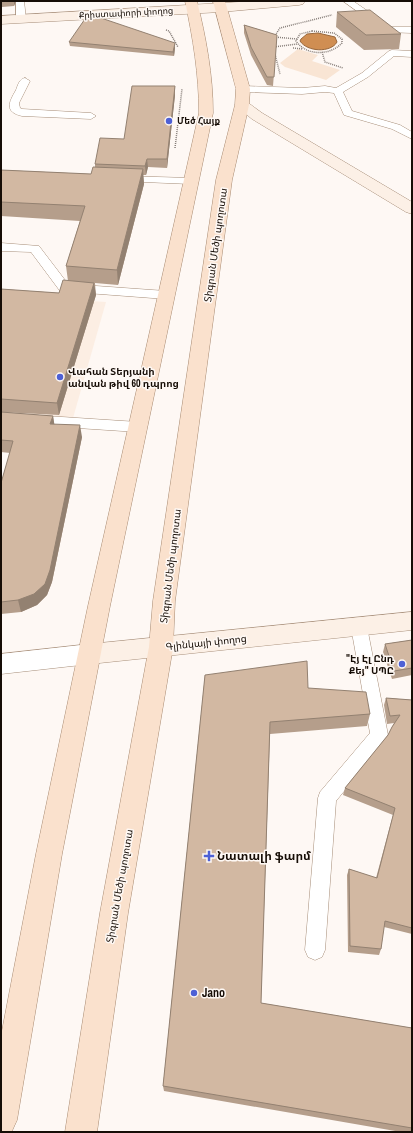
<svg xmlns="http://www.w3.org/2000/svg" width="413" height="1133" font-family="'Archivo Narrow','Noto Sans Armenian',sans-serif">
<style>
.built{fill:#fceee3}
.green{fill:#f9e5d4}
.water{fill:#d08e52;stroke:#98673b}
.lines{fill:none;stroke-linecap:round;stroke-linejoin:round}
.service-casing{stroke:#a78e79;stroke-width:1}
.minor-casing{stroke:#a78e79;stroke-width:1}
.secondary-casing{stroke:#a78e79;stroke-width:1}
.primary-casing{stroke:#a88a71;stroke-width:1}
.path{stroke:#867e79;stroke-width:1.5;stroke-dasharray:1 1;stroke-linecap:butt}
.service{fill:#fff;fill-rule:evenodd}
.minor{fill:#fff;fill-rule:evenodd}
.secondary{fill:#fcf0e6;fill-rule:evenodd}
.primary{fill:#fae1cd;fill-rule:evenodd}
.wall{fill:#b59e8b}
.shaded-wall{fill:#938171}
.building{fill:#d2b8a2;stroke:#938171}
.poi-dot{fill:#4e60d5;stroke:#fef8f4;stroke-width:1.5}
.labels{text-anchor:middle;stroke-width:3;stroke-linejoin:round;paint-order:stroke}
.far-street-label{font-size:9px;fill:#160d06;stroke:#fef8f4}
.far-poi-label{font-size:9px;font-weight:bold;fill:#160d06;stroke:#fef8f4;text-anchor:start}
.street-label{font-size:10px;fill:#160d06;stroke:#fef8f4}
.poi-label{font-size:10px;font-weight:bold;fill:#160d06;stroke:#fef8f4;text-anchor:start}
.near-poi-label{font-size:12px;font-weight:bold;fill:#160d06;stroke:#fef8f4;text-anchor:start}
</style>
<rect width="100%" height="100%" fill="#fef8f4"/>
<path class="built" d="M 1,295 L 106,302 L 73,418 L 1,412 Z"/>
<path class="green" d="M 298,49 L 318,55 L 312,61 L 340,70 L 326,80 L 285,67 L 280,63 Z"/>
<path class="water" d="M 318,33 L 335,37 L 337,42 C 331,53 307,52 300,41 L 301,39 L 307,34 Z"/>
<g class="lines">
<g class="service-casing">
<path id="service" d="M 16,1 L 24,1 L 26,19 L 24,21 L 18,21 L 16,19 Z
M 343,1 L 353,1 L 391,27 L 412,27 L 412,33 L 386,32 Z
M 392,50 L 412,51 L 412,57 L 394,56 L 368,77 L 343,92 L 352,111 L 400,125 L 412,132 L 412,139 L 392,129 L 344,115 L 334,93 L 325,92 L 302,94 L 243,92 L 238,89 L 243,86 L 302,88 L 325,86 L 336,88 L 362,73 L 389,51 Z
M 25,78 L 30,81 L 19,103 L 20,108 L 22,109 L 91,113 L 96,116 L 91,119 L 22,116 C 4,112 9,102 16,90 C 18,85 19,79 25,78 Z
M 123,176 L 191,178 L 197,181 L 191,184 L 119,181 L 117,179 L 119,177 Z
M 1,243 L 39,246 L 68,284 L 166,291 L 170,292 L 172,295 L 170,298 L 166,299 L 60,291 L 31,252 L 1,251 Z
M 1,413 L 138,422 L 143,423 L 145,427 L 143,431 L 138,432 L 1,423 Z
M 359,620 L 365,622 L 367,627 L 388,735 L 385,741 L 336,801 L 325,950 L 322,957 L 315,960 L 308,957 L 305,950 L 318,798 L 320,792 L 370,733 L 351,627 L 353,622 Z"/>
</g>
<g class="minor-casing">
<path id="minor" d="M 90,644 L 98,647 L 102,654 L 98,661 L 90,664 L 1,674 L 1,654 Z"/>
</g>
<g class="secondary-casing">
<path id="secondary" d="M 258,1 L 305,1 L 303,4 L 299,5 L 221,12 L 1,24 L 1,16 Z
M 242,101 L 247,102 L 262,113 L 412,202 L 412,214 L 406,212 L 252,119 L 235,105 L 237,102 Z
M 412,612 L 412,630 L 90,664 L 82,661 L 78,654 L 82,647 L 90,644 Z"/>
</g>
<g class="primary-casing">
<path id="primary" d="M 185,1 L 197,1 C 206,38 213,75 213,113 L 110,606 L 62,854 L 17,1120 L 12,1131 L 1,1132 L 1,1036 L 36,854 L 88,606 L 199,113 C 199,75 193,38 185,1 Z
M 213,1 L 225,1 L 250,89 L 249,105 L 232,180 L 175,601 L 173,647 L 128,913 L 97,1132 L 65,1132 L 100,913 L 149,647 L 153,601 L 216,180 L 235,105 L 236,89 Z"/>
</g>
<path class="path" d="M 166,30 L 169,31 L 178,47
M 312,31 L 334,33 L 342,39 L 342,43 C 330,56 306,56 296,41 L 300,34 Z
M 274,37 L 280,28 L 332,15
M 274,37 L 297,39
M 274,47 L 297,44
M 293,48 L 303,49
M 322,52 L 325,62 L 343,68
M 275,54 L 280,74
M 175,148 L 182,89"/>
<use href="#service" class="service"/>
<use href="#minor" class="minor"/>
<use href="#secondary" class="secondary"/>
<use href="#primary" class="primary"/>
</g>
<path class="wall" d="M 1,1 L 16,1 L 14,6 L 2,7 Z
M 337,12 L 401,34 L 399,49 L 364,50 L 336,27 Z
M 244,25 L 277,35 L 273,86 L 267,85 L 251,55 L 244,33 Z
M 69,42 L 175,48 L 174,56 L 70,46 Z
M 175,86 L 175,95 L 167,168 L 148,167 L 146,175 L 143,175 L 144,184 L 118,285 L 95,283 L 96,295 L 59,415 L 1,412 L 1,289 L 59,293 L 68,281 L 66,266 L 80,221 L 1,216 L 1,170 L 91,174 L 95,167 L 95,164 L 124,139 Z
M 1,412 L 53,416 L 54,424 L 82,437 L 52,582 L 47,595 L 37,605 L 21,612 L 1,614 L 1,483 L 10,453 L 1,452 Z
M 412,640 L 412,675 L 392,679 L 383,652 L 385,644 Z
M 205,675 L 308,688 L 370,714 L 367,726 L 270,734 L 261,1003 L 412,1028 L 412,1132 L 401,1132 L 164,1091 L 163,1086 Z
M 386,698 L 412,700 L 412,934 L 384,927 L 381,949 L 379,955 L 348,952 L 347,875 L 349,869 L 376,878 L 393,815 L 343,795 L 345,788 L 388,735 L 394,723 L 387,724 L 384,705 Z"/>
<path class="shaded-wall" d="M 14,1 L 16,1 L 14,6 Z
M 175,43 L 175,48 L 174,56 L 173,52 Z
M 175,86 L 175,95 L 167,168 L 167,159 Z
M 147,159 L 148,167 L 146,175 L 145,166 Z
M 143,169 L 144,184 L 118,285 L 117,270 Z
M 94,283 L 96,295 L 59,415 L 57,403 Z
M 53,416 L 55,428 L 50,424 Z
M 80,425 L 82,437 L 52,582 L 47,595 L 37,605 L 21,612 L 18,600 Z"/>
<path class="building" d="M 370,10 L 401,34 L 366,35 L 337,12 Z
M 87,16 L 95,16 L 175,43 L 173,52 L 69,42 Z
M 244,25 L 277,35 L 274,77 L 267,77 L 251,47 Z
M 132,86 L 175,86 L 167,159 L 147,159 L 145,166 L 95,164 L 100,138 L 124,139 Z
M 93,167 L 143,169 L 117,270 L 66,266 L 85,206 L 1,202 L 1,170 L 91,174 Z
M 63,280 L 94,283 L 57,403 L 1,399 L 1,289 L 59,293 Z
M 1,412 L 53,416 L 50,424 L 80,425 L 50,570 L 45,584 L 34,594 L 18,600 L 1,602 L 1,483 L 13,441 L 1,440 Z
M 412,640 L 412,668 L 394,671 L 385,644 Z
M 307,661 L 308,688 L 366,692 L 370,714 L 270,722 L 261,1003 L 412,1028 L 412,1128 L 163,1086 L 205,675 Z
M 386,698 L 412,700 L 412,928 L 385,921 L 381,949 L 350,946 L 349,869 L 377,878 L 395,808 L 345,788 L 388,735 L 392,727 L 400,715 L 390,716 Z"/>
<g class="poi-dot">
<circle cx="169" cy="121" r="4"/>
<circle cx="60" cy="377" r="4"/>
<circle cx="402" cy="664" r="4"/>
<path d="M207 850h4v4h4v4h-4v4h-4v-4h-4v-4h4z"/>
<circle cx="194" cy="993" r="4"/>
</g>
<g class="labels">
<g class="far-street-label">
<text transform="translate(126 13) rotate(-3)" y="3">Քրիստափորի փողոց</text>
</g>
<g class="far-poi-label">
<text x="177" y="124">Մեծ Հայք</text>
</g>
<g class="street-label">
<text transform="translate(215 245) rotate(-82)" y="4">Տիգրան Մեծի պողոտա</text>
<text transform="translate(170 566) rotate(-83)" y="4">Տիգրան Մեծի պողոտա</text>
<text transform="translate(206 642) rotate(-6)" y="4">Գլինկայի փողոց</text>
<text transform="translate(119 886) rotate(-80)" y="4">Տիգրան Մեծի պողոտա</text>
</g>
<g class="poi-label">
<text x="68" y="375">Վահան Տերյանի<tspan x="68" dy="12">անվան թիվ 60 դպրոց</tspan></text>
<text x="394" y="662" text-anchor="end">"Էյ Էլ Ընդ<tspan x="394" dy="12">Քեյ" ՍՊԸ</tspan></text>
</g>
<g class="near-poi-label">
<text x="217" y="860">Նատալի ֆարմ</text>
<text x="202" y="997">Jano</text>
</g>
</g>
<rect width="413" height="1133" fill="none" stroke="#160d06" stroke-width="4"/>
</svg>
